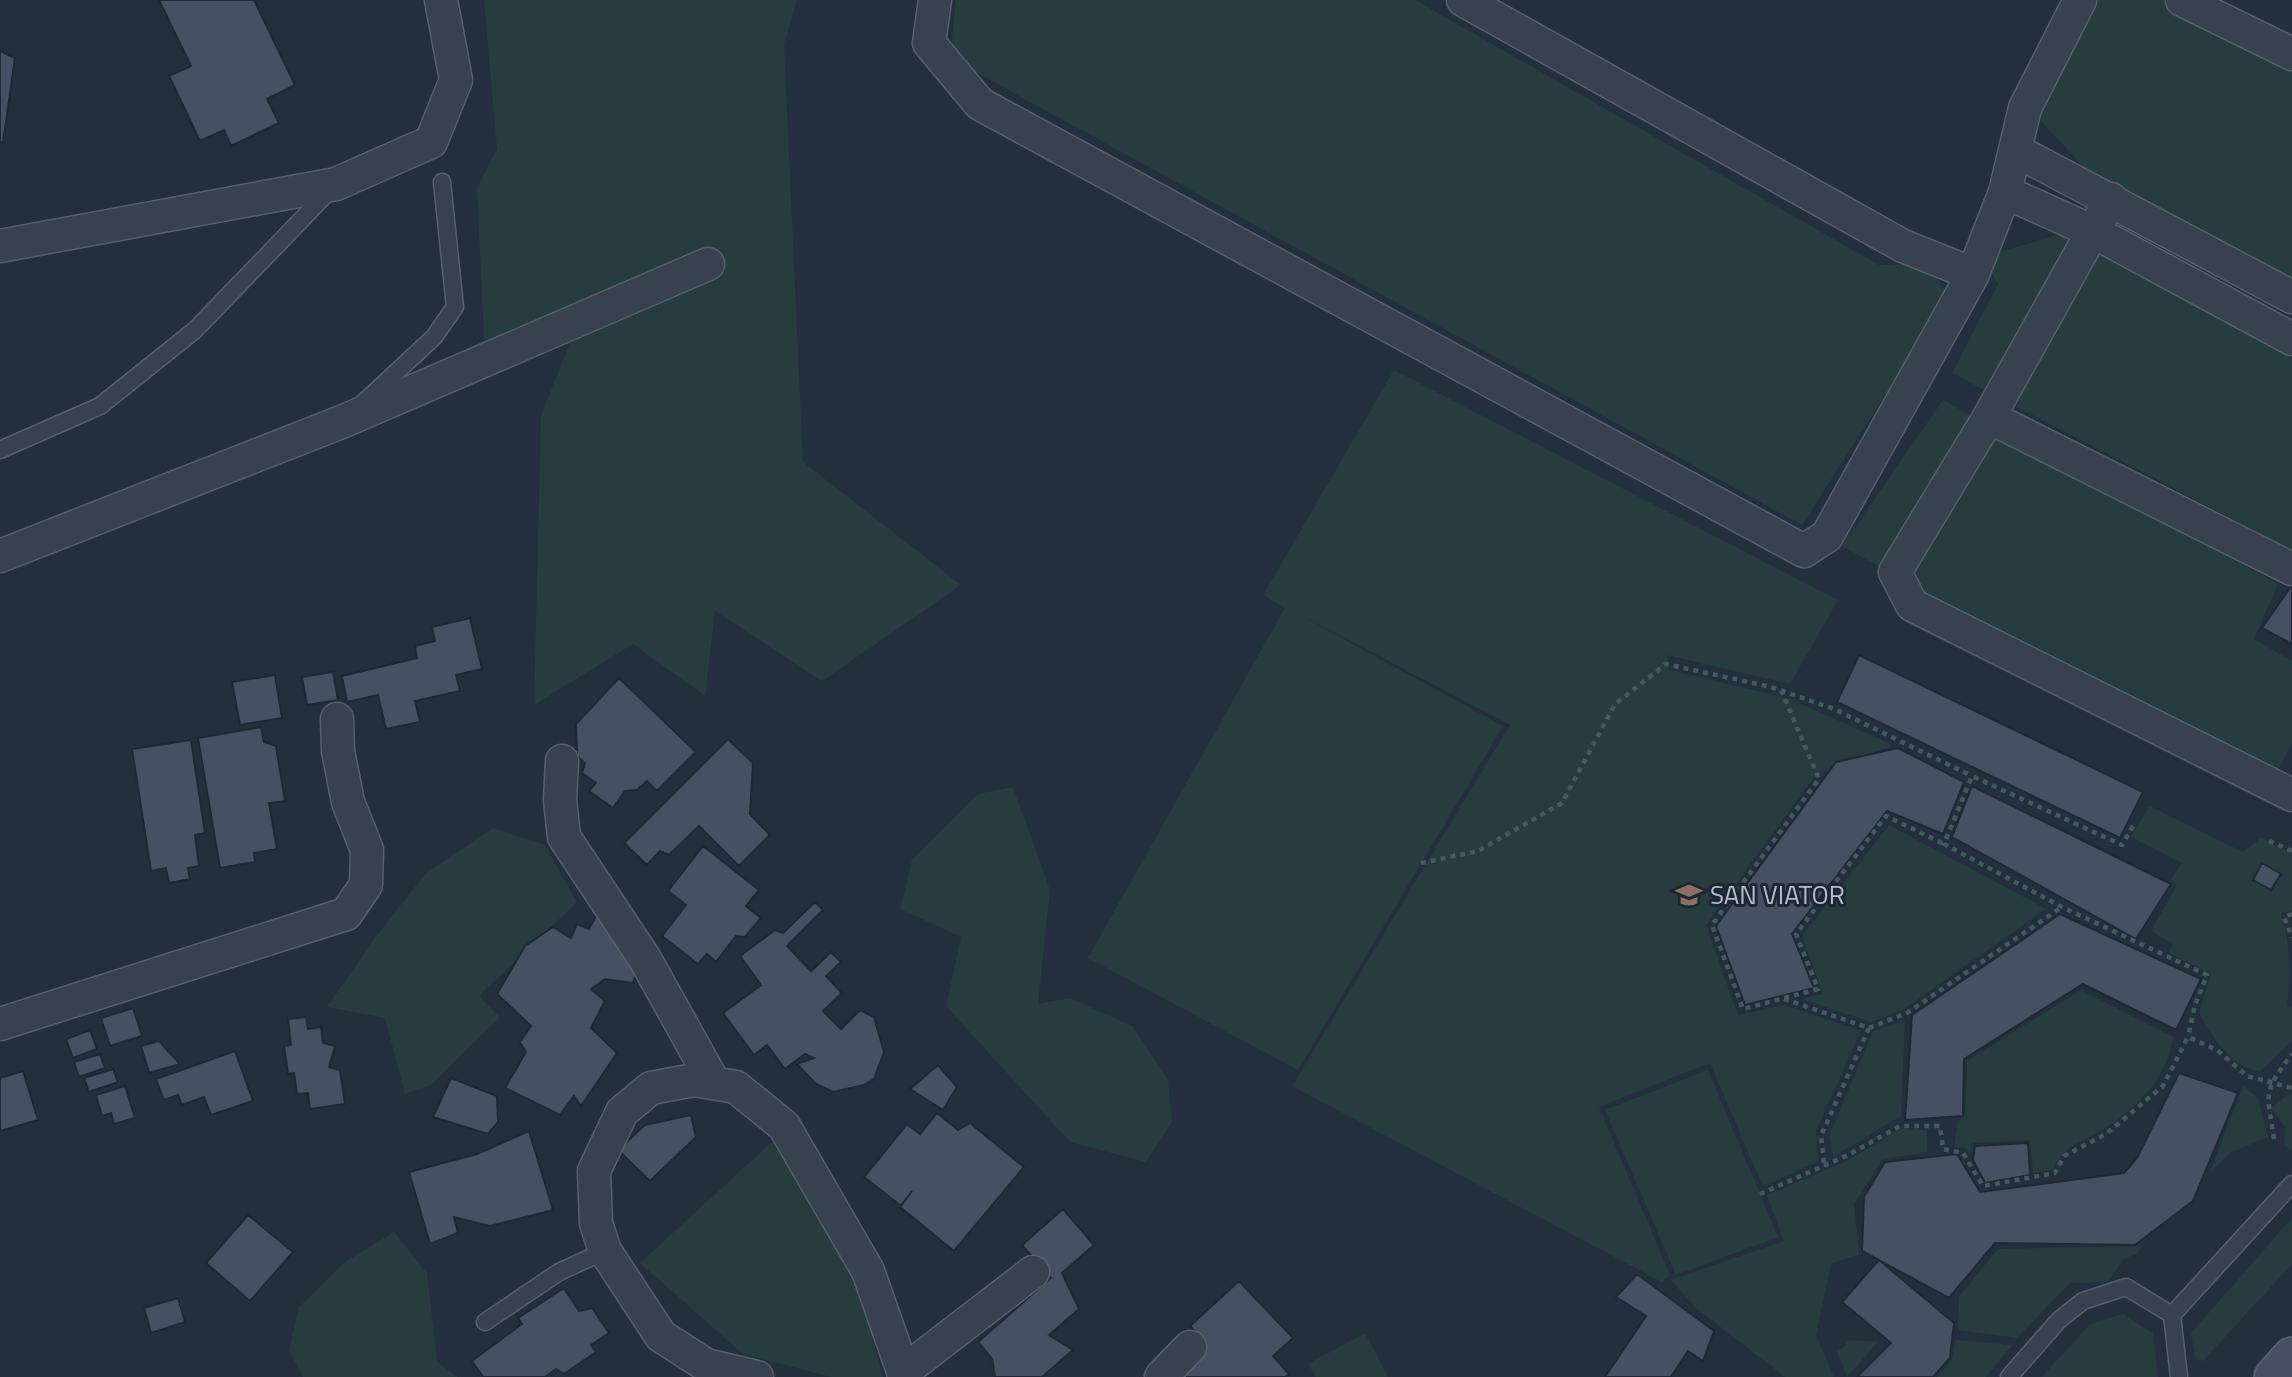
<svg xmlns="http://www.w3.org/2000/svg" width="2292" height="1377" font-family="'Titillium Web',sans-serif">
<style>
.green{fill:#263c3f}
.building{fill:#455162;stroke:#1f2835;stroke-width:2}
.lines{fill:none;stroke-linecap:round;stroke-linejoin:round}
.lane-casing{stroke:#565f6c;stroke-width:19}
.street-casing{stroke:#565f6c;stroke-width:35}
.secondary-casing{stroke:#565f6c;stroke-width:42}
.path{stroke:#44595c;stroke-width:4.5;stroke-dasharray:5 5;stroke-linecap:butt}
.lane{stroke:#38414e;stroke-width:16}
.street{stroke:#38414e;stroke-width:32}
.secondary{stroke:#465061;stroke-width:38}
.labels{text-anchor:middle;stroke-width:6;stroke-linejoin:round;paint-order:stroke}
.poi-label{font-size:26px;fill:#b4bcc9;stroke:#1d2633;text-anchor:start}
</style>
<rect width="100%" height="100%" fill="#242f3e"/>
<path class="green" d="M 484,0 L 797,0 L 784,44 L 803,462 L 961,585 L 822,681 L 715,611 L 705,696 L 633,644 L 534,705 L 541,416 L 571,340 L 484,339 L 477,188 L 497,149 Z
M 956,0 L 1415,0 L 1879,265 L 1926,264 L 1949,295 L 1802,525 L 950,58 Z
M 2096,0 L 2169,0 L 2292,65 L 2292,284 L 2099,184 L 2031,110 Z
M 2065,233 L 2292,359 L 2292,550 L 1952,373 L 1998,284 L 1982,257 Z
M 1394,370 L 1838,600 L 1790,684 L 1667,655 L 1669,670 L 1790,699 L 1893,745 L 1813,778 L 1706,925 L 1738,1015 L 1784,1005 L 1861,1031 L 1816,1131 L 1818,1161 L 1763,1187 L 1710,1063 L 1599,1107 L 1670,1275 L 1662,1282 L 1292,1086 L 1510,725 L 1289,609 L 1503,726 L 1298,1070 L 1088,958 L 1285,608 L 1263,595 Z
M 1943,400 L 2278,584 L 2254,639 L 2292,661 L 2292,743 L 2270,784 L 1842,546 Z
M 1013,787 L 1050,890 L 1038,1004 L 1070,998 L 1132,1026 L 1168,1080 L 1172,1122 L 1146,1162 L 1070,1142 L 946,1006 L 961,937 L 900,909 L 912,860 L 978,794 Z
M 2149,806 L 2243,852 L 2261,838 L 2292,854 L 2292,910 L 2281,914 C 2290,941 2292,977 2287,1004 L 2292,1008 L 2292,1041 L 2261,1071 C 2233,1070 2210,1035 2199,1012 L 2211,974 L 2169,953 L 2173,944 L 2151,931 L 2177,885 L 2171,879 L 2182,863 L 2131,837 Z
M 1889,825 L 2046,909 L 1904,1009 L 1871,1022 L 1802,999 L 1823,994 L 1802,936 Z
M 493,828 L 545,845 L 577,902 L 479,996 L 500,1017 L 431,1085 L 405,1094 L 385,1018 L 327,1007 L 377,935 L 426,873 Z
M 2081,990 L 2173,1037 C 2167,1079 2137,1108 2102,1130 C 2080,1144 2064,1144 2053,1170 L 2033,1173 L 2030,1140 L 1972,1143 L 1970,1155 L 1966,1148 L 1954,1147 L 1958,1121 L 1965,1115 L 1967,1061 Z
M 1905,1021 L 1901,1116 L 1833,1157 L 1829,1136 L 1873,1031 Z
M 1708,1070 L 1778,1237 L 1676,1275 L 1605,1110 Z
M 2243,1086 L 2258,1098 L 2268,1137 L 2230,1153 L 2210,1172 Z
M 2290,1092 L 2292,1094 L 2292,1150 L 2284,1145 L 2286,1128 L 2271,1108 Z
M 1901,1129 L 1927,1130 L 1927,1152 L 1883,1159 L 1854,1204 L 1859,1254 L 1831,1264 L 1816,1335 L 1834,1377 L 1785,1377 L 1696,1308 L 1671,1280 L 1784,1241 L 1767,1195 L 1846,1161 Z
M 773,1141 L 853,1271 L 883,1377 L 831,1377 L 743,1354 L 640,1263 Z
M 2292,1218 L 2292,1264 L 2203,1361 L 2195,1359 L 2191,1333 Z
M 394,1232 L 427,1273 L 437,1362 L 458,1377 L 303,1377 L 289,1350 L 299,1307 L 345,1262 Z
M 2142,1246 L 2136,1254 L 2124,1259 L 2108,1282 L 2070,1283 L 2017,1338 L 1958,1330 L 1959,1296 L 1998,1249 Z
M 2123,1314 L 2153,1333 L 2158,1377 L 2042,1377 L 2090,1324 Z
M 1365,1333 L 1388,1377 L 1316,1377 L 1308,1364 Z
M 1848,1340 L 1878,1342 L 1847,1377 L 1836,1350 L 1843,1348 Z
M 1956,1340 L 2012,1345 L 1986,1377 L 1937,1377 L 1952,1360 Z"/>
<path class="building" d="M 159,0 L 254,0 L 295,85 L 267,99 L 279,123 L 231,146 L 224,130 L 200,141 L 169,76 L 191,66 Z
M 0,51 L 15,58 L 3,143 L 0,142 Z
M 2292,585 L 2292,644 L 2262,628 Z
M 470,618 L 482,669 L 456,675 L 460,691 L 415,701 L 420,722 L 386,729 L 378,695 L 347,702 L 342,676 L 417,658 L 415,646 L 435,641 L 432,627 Z
M 1859,655 L 2143,792 L 2120,838 L 1837,702 Z
M 333,672 L 338,700 L 307,705 L 302,677 Z
M 275,675 L 282,718 L 240,725 L 232,682 Z
M 619,678 L 696,752 L 657,791 L 647,781 L 637,790 L 625,791 L 613,808 L 589,791 L 596,783 L 582,773 L 585,763 L 577,756 L 576,724 Z
M 261,727 L 264,742 L 276,746 L 285,801 L 269,803 L 277,849 L 254,853 L 255,862 L 220,868 L 198,738 Z
M 728,739 L 753,763 L 750,814 L 770,835 L 739,866 L 699,826 L 669,855 L 660,851 L 647,865 L 624,843 Z
M 191,740 L 205,833 L 195,835 L 199,866 L 188,868 L 190,879 L 169,883 L 166,868 L 151,871 L 132,749 Z
M 1898,748 L 1964,782 L 1943,834 L 1887,811 L 1792,934 L 1814,988 L 1745,1005 L 1716,926 L 1836,762 Z
M 1972,786 L 2171,884 L 2136,939 L 1952,837 Z
M 703,846 L 759,890 L 746,906 L 761,918 L 745,937 L 736,936 L 716,962 L 707,954 L 698,964 L 662,936 L 686,905 L 668,891 Z
M 2262,863 L 2281,874 L 2271,890 L 2253,880 Z
M 815,902 L 823,910 L 787,946 L 811,971 L 831,952 L 841,962 L 826,976 L 842,993 L 823,1011 L 841,1029 L 860,1010 L 874,1017 L 884,1052 L 874,1079 L 864,1085 L 833,1092 L 816,1084 L 797,1064 L 814,1058 L 805,1054 L 785,1069 L 767,1045 L 754,1055 L 723,1013 L 761,985 L 740,956 L 775,930 L 783,933 Z
M 598,912 L 639,965 L 633,983 L 605,979 L 591,989 L 605,1001 L 591,1028 L 617,1053 L 581,1106 L 574,1096 L 560,1115 L 505,1088 L 526,1052 L 520,1042 L 531,1026 L 497,994 L 525,946 L 553,927 L 571,938 L 577,924 L 589,929 Z
M 2060,914 L 2201,979 L 2176,1030 L 2083,984 L 1964,1059 L 1963,1116 L 1905,1120 L 1912,1015 Z
M 133,1008 L 142,1036 L 110,1046 L 101,1018 Z
M 306,1017 L 308,1029 L 321,1027 L 323,1043 L 335,1046 L 329,1067 L 340,1070 L 345,1104 L 310,1109 L 308,1093 L 297,1094 L 294,1073 L 288,1074 L 284,1046 L 291,1045 L 288,1019 Z
M 90,1030 L 97,1049 L 73,1058 L 66,1039 Z
M 159,1041 L 180,1064 L 149,1073 L 141,1046 Z
M 235,1051 L 253,1101 L 211,1115 L 204,1097 L 182,1105 L 178,1095 L 164,1100 L 156,1079 Z
M 100,1054 L 105,1068 L 79,1077 L 74,1062 Z
M 938,1065 L 957,1087 L 943,1110 L 910,1089 Z
M 113,1069 L 118,1082 L 89,1092 L 84,1078 Z
M 23,1071 L 38,1120 L 0,1131 L 0,1078 Z
M 2179,1073 L 2238,1093 L 2193,1201 L 2135,1245 L 1995,1243 L 1949,1298 L 1862,1251 L 1864,1197 L 1885,1162 L 1957,1154 L 1980,1192 L 2124,1173 L 2137,1158 Z
M 451,1078 L 497,1096 L 498,1122 L 488,1134 L 433,1117 Z
M 125,1086 L 135,1118 L 114,1124 L 111,1113 L 102,1116 L 96,1095 Z
M 937,1113 L 958,1130 L 970,1123 L 1024,1167 L 954,1251 L 900,1207 L 912,1191 L 901,1206 L 864,1177 L 907,1124 L 920,1134 Z
M 691,1115 L 696,1137 L 650,1181 L 618,1150 L 645,1125 Z
M 529,1131 L 553,1210 L 490,1226 L 454,1217 L 458,1233 L 430,1244 L 409,1172 L 477,1154 Z
M 2028,1143 L 2030,1175 L 1985,1183 L 1973,1160 L 1975,1146 Z
M 1063,1209 L 1094,1245 L 1062,1273 L 1079,1309 L 1049,1335 L 1073,1350 L 1042,1377 L 995,1377 L 992,1359 L 978,1342 L 1051,1278 L 1022,1245 Z
M 248,1215 L 293,1252 L 250,1301 L 206,1263 Z
M 1879,1260 L 1954,1323 L 1950,1358 L 1933,1377 L 1857,1377 L 1891,1343 L 1842,1302 Z
M 1637,1274 L 1714,1331 L 1703,1361 L 1688,1351 L 1671,1377 L 1605,1377 L 1646,1316 L 1616,1297 Z
M 1239,1281 L 1293,1338 L 1273,1356 L 1289,1374 L 1285,1377 L 1180,1377 L 1176,1372 L 1206,1344 L 1190,1326 Z
M 564,1288 L 579,1311 L 592,1308 L 609,1333 L 591,1345 L 596,1352 L 564,1374 L 556,1369 L 545,1377 L 483,1377 L 472,1361 L 522,1324 L 518,1318 Z
M 178,1298 L 185,1322 L 151,1333 L 144,1308 Z"/>
<g class="lines">
<g class="lane-casing">
<path id="lane" d="M 362,404 L 434,337 L 455,307 L 442,182
M 0,450 L 100,406 L 195,330 L 332,188
M 485,1322 L 559,1272 L 605,1251
M 2009,1377 L 2059,1320 L 2083,1301 L 2126,1287 L 2172,1315
M 2179,1377 L 2172,1315 L 2292,1184"/>
</g>
<g class="street-casing">
<path id="street" d="M 935,0 L 929,43 L 980,104 L 1804,551 L 1827,536 L 1973,274 L 2005,192 L 2025,108 L 2080,0
M 1463,0 L 1903,246 L 1973,274
M 2182,0 L 2292,54
M 2015,150 L 2292,297
M 2005,192 L 2094,232 L 2292,339
M 2111,199 L 1989,417 L 1895,572 L 1912,605 L 2292,795
M 0,246 L 336,184 L 431,142 L 456,80 L 441,0
M 1989,417 L 2292,569
M 0,556 L 344,421 L 708,264
M 562,761 L 560,800 L 564,837 L 645,959 L 714,1083
M 0,1024 L 346,914 L 366,885 L 367,850 L 348,802 L 338,751 L 337,719
M 903,1372 L 1033,1272
M 757,1377 L 706,1365 L 661,1336 L 605,1251 L 596,1223 L 594,1171 L 622,1112 L 651,1088 L 694,1080 L 736,1087 L 784,1126 L 868,1271 L 905,1377
M 1161,1377 L 1190,1347"/>
</g>
<g class="secondary-casing">
<path id="secondary" d="M 2274,1377 L 2292,1357"/>
</g>
<path class="path" d="M 1781,690 L 1819,779 L 1712,925 L 1743,1009 L 1818,989 L 1796,934 L 1886,816 L 1944,844
M 2133,826 L 2122,845 L 1972,776 L 1944,844 L 2062,907 L 2207,975 L 2195,1005 L 2188,1037
M 2269,841 L 2292,851
M 1421,863 L 1478,851 L 1562,803 L 1615,704 L 1666,664 L 1771,687 L 1834,709 L 1972,776
M 2292,914 L 2284,917 L 2292,938
M 1784,999 L 1869,1028 L 1821,1136 L 1824,1163
M 1869,1028 L 1907,1013 L 2062,907
M 2274,1139 C 2267,1092 2262,1093 2292,1054
M 1760,1194 L 1848,1155 L 1900,1126 L 1940,1126 L 1943,1149 L 1963,1153 L 1983,1186 L 2055,1173 L 2064,1156 L 2106,1134 L 2163,1086 L 2188,1037 L 2217,1050 L 2247,1076 L 2292,1088"/>
<use href="#lane" class="lane"/>
<use href="#street" class="street"/>
<use href="#secondary" class="secondary"/>
</g>
<defs>
<g id="school-bare" transform="scale(2.1)"><path d="M0-5L7-2L0 1L-7-2ZM-4 1L0 2.5L4 1V4Q0 6-4 4Z" fill="#8d6e63" stroke="#1d2633" stroke-width="2.5" paint-order="stroke"/></g>
</defs>
<g fill-rule="evenodd">
<use href="#school-bare" x="1689" y="895"/>
</g>
<g class="labels">
<g class="poi-label">
<text x="1710" y="904">SAN VIATOR</text>
</g>
</g>
</svg>
